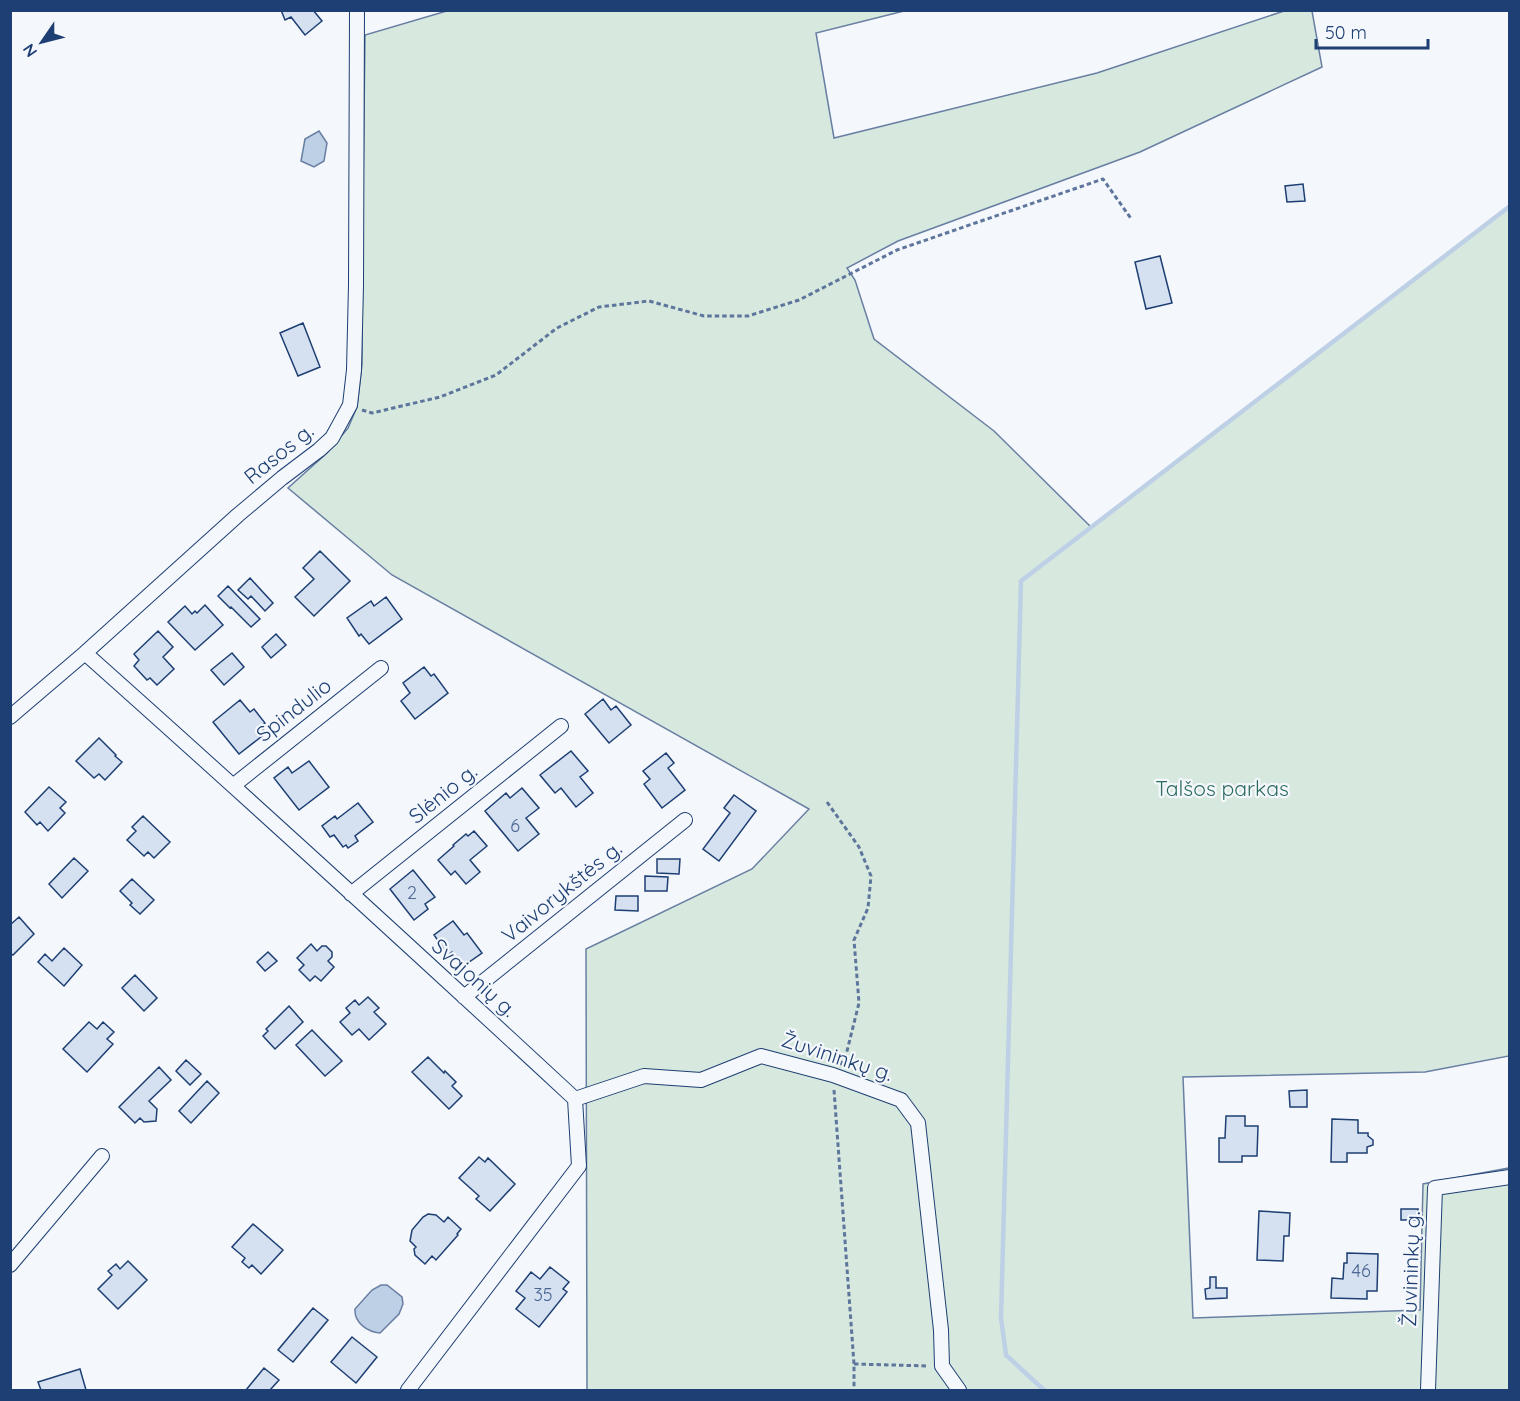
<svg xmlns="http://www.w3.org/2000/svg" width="1520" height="1401" font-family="Quicksand,sans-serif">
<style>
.green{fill:#d7e8df;stroke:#687fa3;stroke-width:1.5}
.water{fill:#bed0e5;stroke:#687fa3;stroke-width:1.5}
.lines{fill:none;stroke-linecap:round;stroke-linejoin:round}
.stream{stroke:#bed0e5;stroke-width:4.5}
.building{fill:#d5e0f0;stroke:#1d3f73;stroke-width:1.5}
.street-casing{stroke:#1d3f73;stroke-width:16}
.path{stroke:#5e769c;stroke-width:3;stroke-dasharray:4.5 3;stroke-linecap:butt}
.street{stroke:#f4f7fb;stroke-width:14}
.labels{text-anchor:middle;stroke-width:4.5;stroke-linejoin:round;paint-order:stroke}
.number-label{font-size:18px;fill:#4b6792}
.street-label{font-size:21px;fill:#1d3f73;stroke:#f4f7fb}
.park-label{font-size:21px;fill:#2c6c60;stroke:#f4f7fb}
</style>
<rect width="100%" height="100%" fill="#f4f7fb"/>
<path class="green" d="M 450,10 L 904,11 L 816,33 L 834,138 L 1097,73 L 1284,11 L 1312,11 L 1322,67 L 1140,152 L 898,241 L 847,268 L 855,280 L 874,339 L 994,431 L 1091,527 L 1509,206 L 1509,1056 L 1425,1072 L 1183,1077 L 1193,1318 L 1420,1310 L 1423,1184 L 1509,1168 L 1509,1390 L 587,1390 L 586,949 L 752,869 L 809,809 L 392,575 L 288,488 L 327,453 L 348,428 L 357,407 L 362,364 L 363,194 L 365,35 Z"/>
<path class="water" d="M 319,131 L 327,143 L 324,161 L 314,167 L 301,161 L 305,139 Z
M 381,1285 L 387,1285 L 402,1297 L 403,1304 L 399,1314 L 380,1333 C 368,1332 354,1323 355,1309 L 372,1290 Z"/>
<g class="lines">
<path class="stream" d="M 1044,1390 L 1006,1355 L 1001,1318 L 1021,581 L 1510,206"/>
</g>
<path class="building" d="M 281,10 L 313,10 L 322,21 L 305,35 L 291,17 L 285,20 Z
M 1303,184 L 1305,201 L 1287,202 L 1285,186 Z
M 1160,256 L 1172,303 L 1146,309 L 1135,262 Z
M 303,323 L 320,367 L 298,376 L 280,333 Z
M 320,551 L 350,581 L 314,616 L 295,597 L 314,579 L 303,568 Z
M 250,578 L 273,603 L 265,611 L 251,596 L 248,599 L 238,590 Z
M 228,586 L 260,619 L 251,627 L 231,607 L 230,608 L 218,596 Z
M 386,597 L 402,619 L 369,644 L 361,634 L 359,636 L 347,618 L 371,601 L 374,606 Z
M 205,605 L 223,625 L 195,650 L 168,622 L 185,606 L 192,614 L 195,611 L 197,613 Z
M 158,631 L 173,647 L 163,657 L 174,669 L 157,685 L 150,678 L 147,680 L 134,666 L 139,660 L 134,654 Z
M 276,634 L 286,645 L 271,658 L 262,647 Z
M 232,653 L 244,667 L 224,685 L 211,670 Z
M 424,667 L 431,676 L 434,674 L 448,693 L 415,719 L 401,701 L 410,693 L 403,683 Z
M 603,699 L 611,710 L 616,706 L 631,725 L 609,743 L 585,714 Z
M 240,700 L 250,712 L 254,709 L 265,723 L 261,726 L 266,733 L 239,754 L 213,722 Z
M 99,738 L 116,755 L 115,756 L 122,762 L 105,780 L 99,774 L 94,778 L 76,761 Z
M 571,751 L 588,771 L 580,777 L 593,793 L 576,807 L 561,788 L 555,793 L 540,775 Z
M 666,753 L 674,763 L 668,768 L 685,790 L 662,808 L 644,784 L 650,779 L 643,771 Z
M 309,761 L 329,787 L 299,810 L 274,778 L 288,767 L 292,773 Z
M 49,787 L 66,802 L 60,808 L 65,813 L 48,831 L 40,822 L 37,825 L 25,812 Z
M 522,788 L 539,808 L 526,818 L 539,834 L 518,851 L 485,811 L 506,793 L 510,798 Z
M 734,795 L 756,811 L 719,861 L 703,849 L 730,813 L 724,808 Z
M 358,803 L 373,822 L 355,836 L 358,841 L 348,848 L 346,845 L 343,847 L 334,835 L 330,837 L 322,826 L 335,816 L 337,819 Z
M 143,816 L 170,842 L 154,858 L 148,852 L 144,856 L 127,840 L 136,831 L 132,827 Z
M 474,831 L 487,846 L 470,860 L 480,872 L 466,884 L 455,871 L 451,875 L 438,860 L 454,846 L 453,845 L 466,834 L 468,836 Z
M 74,858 L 88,871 L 62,898 L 49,884 Z
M 657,859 L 680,859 L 679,874 L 657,873 Z
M 413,870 L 435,897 L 425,904 L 428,909 L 414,920 L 390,889 Z
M 645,876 L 668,877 L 667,891 L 645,891 Z
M 132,879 L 154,900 L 140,914 L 130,905 L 132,903 L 120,891 Z
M 616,896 L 638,896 L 638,911 L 615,910 Z
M 19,917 L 34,934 L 13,955 L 10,953 L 10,925 Z
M 453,921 L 464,935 L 467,933 L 482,953 L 462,967 L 452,952 L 448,955 L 434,935 Z
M 311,944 L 317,951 L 322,946 L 326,946 L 332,952 L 332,957 L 328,961 L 334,967 L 321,981 L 315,976 L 310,981 L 299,970 L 304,965 L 297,958 Z
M 64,948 L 82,965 L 64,986 L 38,962 L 45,954 L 52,961 Z
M 268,952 L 277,961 L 265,971 L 257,962 Z
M 135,975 L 157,998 L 144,1011 L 122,988 Z
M 368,997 L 379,1008 L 374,1012 L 386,1024 L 369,1040 L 359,1029 L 352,1035 L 340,1022 L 350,1013 L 346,1008 L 355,1000 L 359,1005 Z
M 289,1006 L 303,1022 L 275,1049 L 263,1036 L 268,1031 L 266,1029 Z
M 89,1022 L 97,1029 L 103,1022 L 114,1032 L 107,1039 L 113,1044 L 87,1072 L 63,1049 Z
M 312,1030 L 342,1061 L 325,1076 L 296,1045 Z
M 428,1057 L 444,1073 L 445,1071 L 456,1082 L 452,1086 L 462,1096 L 449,1109 L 412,1072 Z
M 186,1060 L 201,1074 L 190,1085 L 176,1071 Z
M 159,1067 L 171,1080 L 149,1101 L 157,1109 L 156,1121 L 144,1122 L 140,1118 L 135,1123 L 119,1107 Z
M 207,1081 L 219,1093 L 191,1123 L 179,1111 Z
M 1307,1090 L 1307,1107 L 1290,1107 L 1289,1091 Z
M 1226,1116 L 1245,1116 L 1245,1126 L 1258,1126 L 1257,1156 L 1242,1156 L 1242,1162 L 1219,1162 L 1219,1138 L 1225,1138 Z
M 1332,1119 L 1358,1120 L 1358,1133 L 1368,1133 L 1368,1136 L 1373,1140 L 1373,1145 L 1367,1147 L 1367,1153 L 1347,1153 L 1347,1162 L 1331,1162 Z
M 479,1157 L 485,1162 L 488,1158 L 515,1184 L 490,1211 L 476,1199 L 479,1196 L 459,1178 Z
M 1401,1209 L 1418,1209 L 1418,1220 L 1401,1220 Z
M 1259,1211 L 1290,1213 L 1289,1236 L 1284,1236 L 1283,1261 L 1257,1260 Z
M 428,1214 L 436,1215 L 444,1222 L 448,1217 L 461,1229 L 457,1234 L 458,1235 L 436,1260 L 432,1256 L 425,1264 L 415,1255 L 414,1249 L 416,1247 L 410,1241 L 412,1230 L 423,1217 Z
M 253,1224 L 283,1250 L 261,1274 L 252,1265 L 249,1268 L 242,1262 L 245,1258 L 232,1247 Z
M 1347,1253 L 1378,1254 L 1377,1291 L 1367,1291 L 1367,1299 L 1331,1298 L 1332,1278 L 1343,1279 L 1344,1263 L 1347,1263 Z
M 128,1261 L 147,1280 L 118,1309 L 98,1289 L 112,1275 L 108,1271 L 116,1264 L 120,1269 Z
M 550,1267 L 569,1282 L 563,1289 L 567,1292 L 539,1327 L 516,1309 L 525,1298 L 516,1291 L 531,1272 L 540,1279 Z
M 1210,1277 L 1216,1277 L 1216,1288 L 1227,1288 L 1227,1298 L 1206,1299 L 1205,1289 L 1210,1288 Z
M 313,1308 L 328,1320 L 293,1362 L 278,1350 Z
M 352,1337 L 377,1357 L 356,1383 L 331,1362 Z
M 264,1368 L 279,1380 L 270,1390 L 246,1390 Z
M 80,1369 L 86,1390 L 41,1390 L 38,1382 Z"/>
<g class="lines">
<g class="street-casing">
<path id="street" d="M 85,653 C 250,800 413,949 575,1099 L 579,1166 L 408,1390
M 10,717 L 85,653 L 238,515 L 282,478 L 319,450 L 332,438 L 350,405 L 354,370 L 356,285 L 357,10
M 234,785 L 381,668
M 351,894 L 561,726
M 464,997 L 685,820
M 575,1099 L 644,1076 L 701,1080 L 761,1056 L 833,1075 L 901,1100 L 918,1123 L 941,1330 L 942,1366 L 959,1390
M 10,1265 L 102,1156
M 1428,1390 L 1435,1188 L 1510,1177"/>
</g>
<path class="path" d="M 362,410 L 372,413 L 440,397 L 496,375 L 557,328 L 599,307 L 649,301 L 704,316 L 748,316 L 799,300 L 897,250 L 1103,179 L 1132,220
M 827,802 L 859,847 L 871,876 L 868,908 L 854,940 L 859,1003 L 846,1055 L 840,1065
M 834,1090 L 854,1364 L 854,1390
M 854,1364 L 929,1366"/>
<use href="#street" class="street"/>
</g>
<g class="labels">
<g class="number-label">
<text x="515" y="832">6</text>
<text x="412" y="899">2</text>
<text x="1361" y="1277">46</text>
<text x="543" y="1301">35</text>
</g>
<g class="street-label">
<text transform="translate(279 454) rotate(-39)" y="7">Rasos g.</text>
<text transform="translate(294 710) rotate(-38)" y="7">Spindulio</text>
<text transform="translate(443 794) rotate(-39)" y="7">Slėnio g.</text>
<text transform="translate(562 892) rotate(-39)" y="7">Vaivorykštės g.</text>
<text transform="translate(474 978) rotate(42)" y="7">Svajonių g.</text>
<text transform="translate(837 1057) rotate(18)" y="7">Žuvininkų g.</text>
<text transform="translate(1411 1269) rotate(-88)" y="7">Žuvininkų g.</text>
</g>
<g class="park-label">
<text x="1222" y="796">Talšos parkas</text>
</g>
</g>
<rect width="1520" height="1401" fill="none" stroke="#1d3f73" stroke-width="24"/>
<g transform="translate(42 42) rotate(235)" stroke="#f4f7fb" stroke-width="4.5" paint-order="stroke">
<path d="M0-4.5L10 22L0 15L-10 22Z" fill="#1d3f73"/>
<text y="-9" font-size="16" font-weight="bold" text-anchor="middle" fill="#1d3f73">N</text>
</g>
<path d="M1316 39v9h112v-9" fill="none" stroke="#1d3f73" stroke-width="3"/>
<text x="1325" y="39" font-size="18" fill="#1d3f73" stroke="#f4f7fb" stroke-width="4.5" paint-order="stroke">50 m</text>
</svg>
